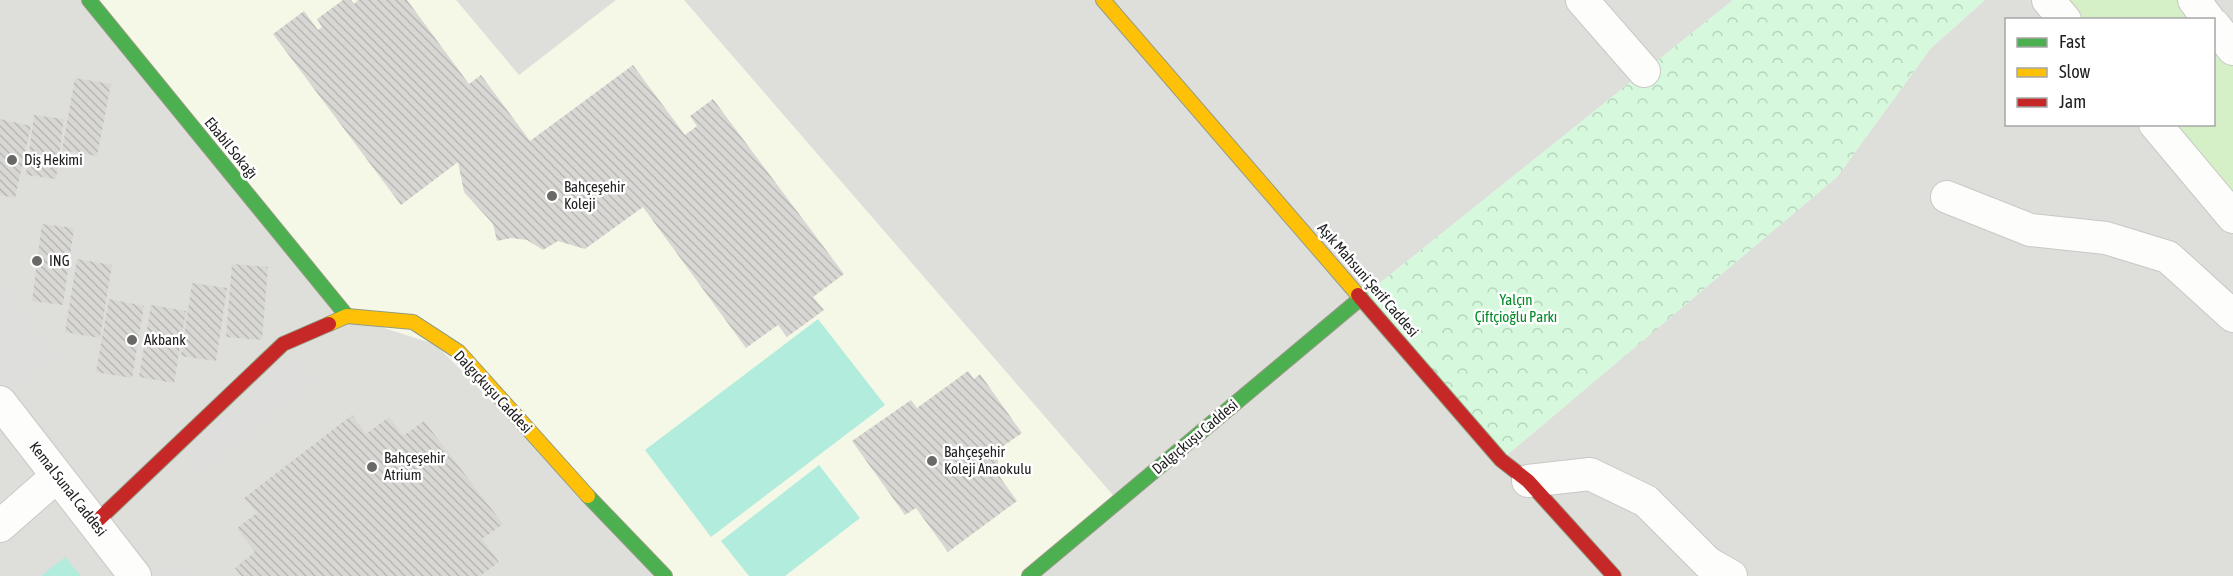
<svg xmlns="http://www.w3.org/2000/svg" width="2233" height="576" font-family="'Asap Condensed',sans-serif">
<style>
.residential{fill:#dededb}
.education{fill:#f5f8e7}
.grass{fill:#d5f0c6}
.park{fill:url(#park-crowns)}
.pitch{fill:#b1ecdd}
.parking{fill:#dededc}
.building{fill:url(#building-back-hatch)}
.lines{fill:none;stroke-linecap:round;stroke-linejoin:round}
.street-casing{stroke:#c8c8c6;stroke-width:34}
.fast-casing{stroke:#949b80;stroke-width:16}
.slow-casing{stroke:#949b80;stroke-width:16}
.jam-casing{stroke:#949b80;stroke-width:16}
.street{stroke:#fdfdfc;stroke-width:32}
.fast{stroke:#4caf50;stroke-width:14}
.slow{stroke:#ffc107;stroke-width:14}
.jam{stroke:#c62828;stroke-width:14}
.poi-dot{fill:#696967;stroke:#fff;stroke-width:2}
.labels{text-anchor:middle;stroke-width:5;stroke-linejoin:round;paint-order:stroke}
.street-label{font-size:15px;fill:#212121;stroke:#fff}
.poi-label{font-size:15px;fill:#212121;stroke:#fff;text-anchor:start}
.park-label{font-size:15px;fill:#018925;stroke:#fff}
</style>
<defs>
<pattern id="park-crowns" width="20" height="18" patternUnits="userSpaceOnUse" patternTransform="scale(1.5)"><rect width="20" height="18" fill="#d6f8dd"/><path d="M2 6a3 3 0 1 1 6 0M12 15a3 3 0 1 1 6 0" fill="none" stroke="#b7d4bd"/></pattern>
<pattern id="building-back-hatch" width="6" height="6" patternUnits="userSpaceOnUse" patternTransform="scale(1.5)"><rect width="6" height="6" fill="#d8d7d3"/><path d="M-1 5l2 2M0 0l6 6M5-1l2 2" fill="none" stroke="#b9b8b5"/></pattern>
</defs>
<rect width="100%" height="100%" fill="#efefea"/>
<path class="residential" d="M 0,0 L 89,0 L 413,322 L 665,576 L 0,576 Z
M 456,0 L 616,0 L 519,76 Z
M 684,0 L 1733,0 L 1361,298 L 1501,460 L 1837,177 L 1931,48 L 1985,0 L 2048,0 L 2065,19 L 2006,20 L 2006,124 L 2155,125 L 2233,217 L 2233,576 L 1029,576 Z
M 2194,0 L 2233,0 L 2233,49 Z"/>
<path class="education" d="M 89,0 L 456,0 L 519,75 L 616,0 L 684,0 L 1118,501 L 1029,576 L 665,576 L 459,352 L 347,316 Z"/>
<path class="grass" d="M 2048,0 L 2194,0 L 2209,19 L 2065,19 Z
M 2214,25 L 2233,49 L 2233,217 L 2155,125 L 2214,124 Z"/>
<path class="park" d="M 1733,0 L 1985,0 L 1931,48 L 1837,177 L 1501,460 L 1361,298 Z"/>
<path class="pitch" d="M 818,319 L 885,405 L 711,537 L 645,450 Z
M 819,465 L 860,518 L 785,576 L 749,576 L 721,541 Z
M 65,557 L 81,576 L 41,576 Z"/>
<path class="parking" d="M 0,285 L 55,357 L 10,391 L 0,379 Z
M 295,359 L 313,382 L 201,473 L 183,450 Z
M 180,563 L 190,576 L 162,576 Z"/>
<path class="building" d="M 343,0 L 351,0 L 354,4 L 358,0 L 407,0 L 469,84 L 481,75 L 530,141 L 633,65 L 685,135 L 697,126 L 690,116 L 713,99 L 844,274 L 813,297 L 824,310 L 787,337 L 778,325 L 746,348 L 643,207 L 585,249 L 558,241 L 543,250 L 527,240 L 511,238 L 497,241 L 493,224 L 464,192 L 458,162 L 401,205 L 273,34 L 304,11 L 318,30 L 322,27 L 317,19 Z
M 75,78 L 111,84 L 97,156 L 62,150 Z
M 34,115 L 64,119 L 56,179 L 26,175 Z
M 0,119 L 31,126 L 15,198 L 0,195 Z
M 42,224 L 74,228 L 63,305 L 32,301 Z
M 77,259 L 112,265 L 100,338 L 65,332 Z
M 232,264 L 268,267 L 262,340 L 226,337 Z
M 192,283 L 227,288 L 216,361 L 181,356 Z
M 109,299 L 144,306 L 132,378 L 96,372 Z
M 151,305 L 186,311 L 174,383 L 139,377 Z
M 968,371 L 974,379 L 980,374 L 1022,433 L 999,449 L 997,473 L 1017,501 L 948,552 L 916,508 L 905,515 L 852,441 L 911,400 L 917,408 Z
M 352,415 L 366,434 L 389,417 L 403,436 L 424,421 L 503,524 L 482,539 L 499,562 L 480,576 L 241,576 L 235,568 L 255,552 L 237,528 L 257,513 L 244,498 Z"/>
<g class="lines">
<g class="street-casing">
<path id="street" d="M 1582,0 L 1644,71
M 2048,0 L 2065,20
M 2194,0 L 2209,20
M 2214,25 L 2233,49
M 2155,124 L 2233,217
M 1947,197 L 2030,230 L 2106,238 L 2168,257 L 2233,316
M 0,402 L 135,576
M 1528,481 L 1590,474 L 1646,501 L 1708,563 L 1731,576
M 0,526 L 57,476"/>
</g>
<g class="fast-casing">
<path id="fast" d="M 89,0 L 347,316
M 588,496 L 665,576
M 1029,576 L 1361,298"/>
</g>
<g class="slow-casing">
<path id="slow" d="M 1103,0 L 1358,295
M 329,324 L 347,316 L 413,322 L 459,352 L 588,496"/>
</g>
<g class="jam-casing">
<path id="jam" d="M 1358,295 L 1501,460 L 1528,481 L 1614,576
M 95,523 L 283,344 L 329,324"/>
</g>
<use href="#street" class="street"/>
<use href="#fast" class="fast"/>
<use href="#slow" class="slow"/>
<use href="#jam" class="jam"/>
</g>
<g class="poi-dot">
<circle cx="12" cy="160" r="6"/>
<circle cx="552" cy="196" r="6"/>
<circle cx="37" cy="261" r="6"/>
<circle cx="132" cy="340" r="6"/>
<circle cx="932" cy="461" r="6"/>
<circle cx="372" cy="467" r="6"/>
</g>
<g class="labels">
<g class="street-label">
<text transform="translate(231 148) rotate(51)" y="5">Ebabil Sokağı</text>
<text transform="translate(1368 280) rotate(49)" y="5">Aşık Mahsuni Şerif Caddesi</text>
<text transform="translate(493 392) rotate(47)" y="5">Dalgıçkuşu Caddesi</text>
<text transform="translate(1195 437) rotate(-40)" y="5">Dalgıçkuşu Caddesi</text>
<text transform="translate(68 489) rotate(52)" y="5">Kemal Sunal Caddesi</text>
</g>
<g class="poi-label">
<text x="24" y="165">Diş Hekimi</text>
<text x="564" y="192">Bahçeşehir<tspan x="564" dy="17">Koleji</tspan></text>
<text x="49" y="266">ING</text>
<text x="144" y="345">Akbank</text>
<text x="944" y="457">Bahçeşehir<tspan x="944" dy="17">Koleji Anaokulu</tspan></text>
<text x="384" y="463">Bahçeşehir<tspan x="384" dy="17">Atrium</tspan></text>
</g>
<g class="park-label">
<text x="1516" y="305">Yalçın<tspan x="1516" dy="17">Çiftçioğlu Parkı</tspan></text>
</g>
</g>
<rect x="2005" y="18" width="210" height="108" fill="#ffffff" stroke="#a6a6a6" stroke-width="1.5"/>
<rect x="2017" y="38" width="30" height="9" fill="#4caf50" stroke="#a6a6a6" stroke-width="1.5"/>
<text x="2059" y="48" font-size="18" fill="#212121">Fast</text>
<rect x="2017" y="68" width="30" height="9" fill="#ffc107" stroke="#a6a6a6" stroke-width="1.5"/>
<text x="2059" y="78" font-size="18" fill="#212121">Slow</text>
<rect x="2017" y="98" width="30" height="9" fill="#c62828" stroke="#a6a6a6" stroke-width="1.5"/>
<text x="2059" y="108" font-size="18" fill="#212121">Jam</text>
</svg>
